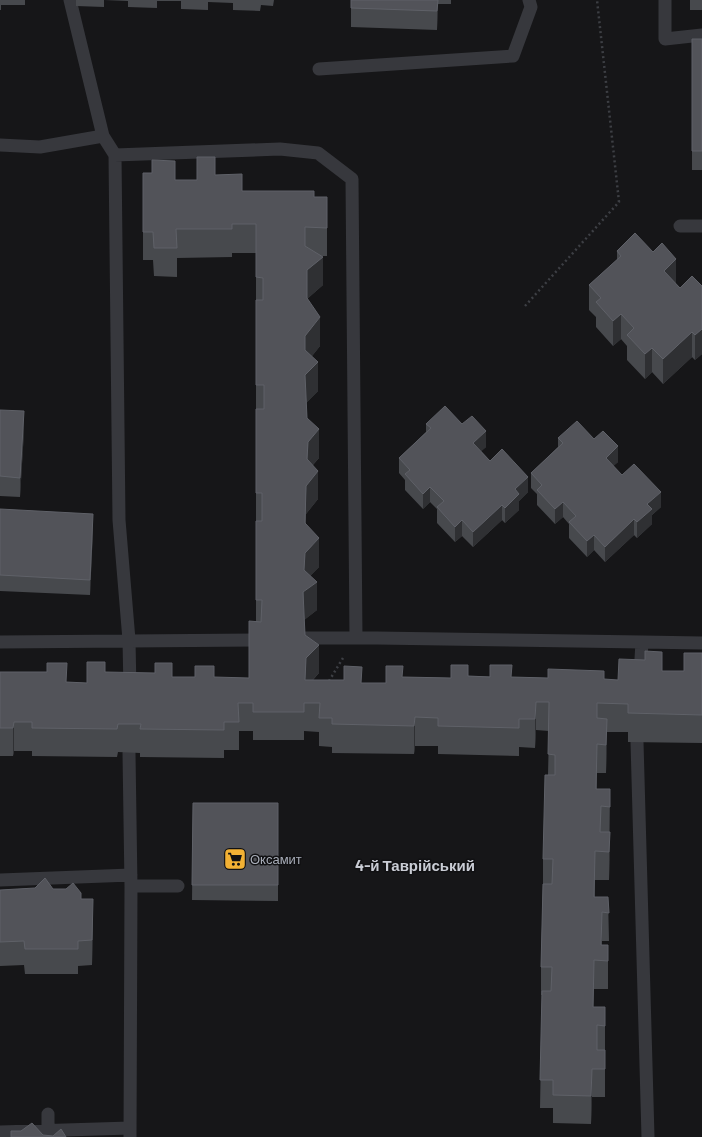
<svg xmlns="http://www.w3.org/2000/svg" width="702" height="1137" font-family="Barlow,sans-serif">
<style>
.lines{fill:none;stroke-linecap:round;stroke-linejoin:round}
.path{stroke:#3d3f44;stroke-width:2.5;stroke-dasharray:2 3;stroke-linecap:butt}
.service{stroke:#37383d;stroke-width:13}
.wall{fill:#47494d}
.shaded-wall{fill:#2f3033}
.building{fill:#525359;stroke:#5f6168}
.labels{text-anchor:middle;stroke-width:3;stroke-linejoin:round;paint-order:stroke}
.poi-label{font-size:13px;fill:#a8adb8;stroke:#111113;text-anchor:start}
.quarter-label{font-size:15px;font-weight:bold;fill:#c9ccd4;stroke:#111113}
</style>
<rect width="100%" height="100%" fill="#161618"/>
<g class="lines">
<path class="path" d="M 525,306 L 619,202 L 597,0
M 329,681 L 343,658"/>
<path class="service" d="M 665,0 L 665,39 L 702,35
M 319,69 L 513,56 L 531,7 L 529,0
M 103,136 L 115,155 L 280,149 L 318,153 L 352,179 L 356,638
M 0,145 L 40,147 L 103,136 L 70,0
M 115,155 L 119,520 L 129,640 L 130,691
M 680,226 L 702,226
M 304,638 L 377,638 L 642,642 L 640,676
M 0,642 L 261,640
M 642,642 L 702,643
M 637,742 L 648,1137
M 129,753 L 131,886 L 178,886
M 0,880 L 131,875
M 48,1131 L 48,1114
M 0,1132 L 130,1128
M 130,1137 L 131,886"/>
</g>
<path class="wall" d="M 0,0 L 25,0 L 25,5 L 1,5 L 1,10 L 0,10 Z
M 76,0 L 274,0 L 273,6 L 261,5 L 260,11 L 233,10 L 233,3 L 208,2 L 208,10 L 181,9 L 181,1 L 157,1 L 157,8 L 128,7 L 128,1 L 104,0 L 104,7 L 76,6 Z
M 351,0 L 451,0 L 451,4 L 438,4 L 437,30 L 351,27 Z
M 690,0 L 702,0 L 702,10 L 690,10 Z
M 692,39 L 702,39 L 702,170 L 692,170 Z
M 143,173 L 175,180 L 197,180 L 215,175 L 242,191 L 314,197 L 327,197 L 327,256 L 322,256 L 323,285 L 307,299 L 320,346 L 312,356 L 318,391 L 306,403 L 307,418 L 319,458 L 313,465 L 318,499 L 306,514 L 306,524 L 319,567 L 310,576 L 317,610 L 304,620 L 305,635 L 319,673 L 313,680 L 362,683 L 386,683 L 403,677 L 451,678 L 468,676 L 512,677 L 618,680 L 662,671 L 684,671 L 702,653 L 702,743 L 628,742 L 628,732 L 607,732 L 606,773 L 597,773 L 597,789 L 610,789 L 609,880 L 595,880 L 595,897 L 608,897 L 609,941 L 602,941 L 602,945 L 608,945 L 608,989 L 594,989 L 593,1007 L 605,1007 L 605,1097 L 592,1097 L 591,1124 L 553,1123 L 553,1108 L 540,1108 L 542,995 L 541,995 L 541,967 L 543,884 L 543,859 L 548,775 L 549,731 L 536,730 L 535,748 L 519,747 L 519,756 L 438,754 L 438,746 L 415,746 L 414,754 L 332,753 L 332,747 L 319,746 L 319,732 L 304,731 L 304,740 L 253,740 L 253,731 L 239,731 L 239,750 L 224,750 L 224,758 L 140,757 L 140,753 L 118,752 L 117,757 L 32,756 L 32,751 L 14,751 L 13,756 L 0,756 L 0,672 L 67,682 L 87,683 L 105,672 L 172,677 L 249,678 L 256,622 L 256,253 L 232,253 L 232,257 L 177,258 L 177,277 L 154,276 L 153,260 L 143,260 Z
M 617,251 L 676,284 L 680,288 L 702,286 L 702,354 L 695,360 L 692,357 L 663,384 L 652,372 L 645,379 L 627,360 L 627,346 L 621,339 L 613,346 L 596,327 L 596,317 L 589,310 L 589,285 L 617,260 Z
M 0,410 L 24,431 L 20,497 L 0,496 Z
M 426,424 L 462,424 L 486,447 L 481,451 L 490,461 L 528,492 L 519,501 L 519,510 L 505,523 L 502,520 L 473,547 L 462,536 L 455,542 L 437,523 L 437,509 L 430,502 L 423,509 L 405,490 L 405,480 L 399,473 L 399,458 L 426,432 Z
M 558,438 L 594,439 L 618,462 L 613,466 L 622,475 L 661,507 L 652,515 L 652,524 L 637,538 L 634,535 L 605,562 L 594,550 L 587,557 L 569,538 L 569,524 L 563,517 L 555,524 L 537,505 L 537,494 L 531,488 L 531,473 L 558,447 Z
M 0,509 L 93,530 L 90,595 L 0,591 Z
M 193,803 L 278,803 L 278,901 L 192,900 Z
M 53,889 L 81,899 L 93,924 L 92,965 L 78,966 L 78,974 L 25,974 L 24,965 L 0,966 L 0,890 Z"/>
<path class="shaded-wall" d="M 438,0 L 437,30 L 437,11 Z
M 323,257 L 323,285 L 307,299 L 307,270 Z
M 676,259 L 676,284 L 664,295 L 664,271 Z
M 621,314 L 621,339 L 613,346 L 613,321 Z
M 320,317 L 320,346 L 305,365 L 305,336 Z
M 702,329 L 702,354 L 695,360 L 695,335 Z
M 692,332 L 692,357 L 663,384 L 663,359 Z
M 652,348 L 652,372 L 645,379 L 645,354 Z
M 318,362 L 318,391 L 305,404 L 305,375 Z
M 24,411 L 24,431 L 20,497 L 20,478 Z
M 319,429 L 319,458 L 308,470 L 318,471 L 318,499 L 306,514 L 305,552 L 305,523 L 308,442 Z
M 486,431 L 486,447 L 473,459 L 473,443 Z
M 618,446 L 618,462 L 606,473 L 606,458 Z
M 528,477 L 528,492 L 519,501 L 519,510 L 505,523 L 505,508 L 515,489 Z
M 430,487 L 430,502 L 423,509 L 423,494 Z
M 661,492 L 661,507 L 652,515 L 652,524 L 637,538 L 637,522 L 647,504 Z
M 563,502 L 563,517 L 555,524 L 555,509 Z
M 502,505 L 502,520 L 473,547 L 473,532 Z
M 93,514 L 93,530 L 90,595 L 90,580 Z
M 634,519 L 634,535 L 605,562 L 605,547 Z
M 462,520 L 462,536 L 455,542 L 455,527 Z
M 594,535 L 594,550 L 587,557 L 587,541 Z
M 319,538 L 319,567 L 305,581 L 317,582 L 317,610 L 303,621 L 304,570 L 305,553 Z
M 319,645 L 319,673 L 306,687 L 305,680 L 306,658 Z
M 536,702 L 536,730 L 535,748 L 535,719 Z
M 415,717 L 415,746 L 414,754 L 414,726 Z
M 607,719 L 607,747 L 606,773 L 606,745 Z
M 14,722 L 14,751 L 13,756 L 13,728 Z
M 597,744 L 597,773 L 596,817 L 596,789 Z
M 610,832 L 610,861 L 609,880 L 609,852 Z
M 595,851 L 595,880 L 594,926 L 594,897 Z
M 93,899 L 93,924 L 92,965 L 92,940 Z
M 602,912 L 602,941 L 601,960 L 601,945 Z
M 594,960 L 594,989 L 593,1035 L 593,1007 Z
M 592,1069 L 592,1097 L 591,1124 L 591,1096 Z"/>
<path class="building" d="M 351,0 L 438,0 L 437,11 L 351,8 Z
M 692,39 L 702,39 L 702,151 L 692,151 Z
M 197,157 L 215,157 L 215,175 L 242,174 L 242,191 L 314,191 L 314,197 L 327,197 L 327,228 L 305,227 L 305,246 L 323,257 L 307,270 L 307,298 L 320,317 L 305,336 L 305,350 L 318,362 L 305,375 L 307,418 L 319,429 L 308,442 L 307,459 L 318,471 L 306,486 L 305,523 L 319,538 L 305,553 L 304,570 L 317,582 L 303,592 L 305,635 L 319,645 L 306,658 L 305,680 L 344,680 L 344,666 L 362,667 L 361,683 L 386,683 L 386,666 L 403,666 L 402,677 L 451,678 L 451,665 L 468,665 L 468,676 L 490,677 L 490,665 L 512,665 L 511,677 L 548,678 L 548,669 L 604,671 L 604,679 L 618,680 L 619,659 L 645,660 L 645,651 L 662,652 L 662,671 L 684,671 L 684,653 L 702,653 L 702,715 L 628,713 L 628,704 L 597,703 L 597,718 L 607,719 L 606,745 L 597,744 L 596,789 L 610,789 L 610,807 L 601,806 L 600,832 L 610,832 L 609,852 L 595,851 L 594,897 L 608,897 L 609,913 L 602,912 L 601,945 L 608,945 L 608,961 L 594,960 L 593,1007 L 605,1007 L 605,1026 L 597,1025 L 597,1050 L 605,1050 L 605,1069 L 592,1069 L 591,1096 L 553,1095 L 553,1080 L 540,1080 L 542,991 L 551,991 L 552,967 L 541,967 L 543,884 L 552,884 L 553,859 L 543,859 L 545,775 L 555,775 L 555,755 L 548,754 L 549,702 L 536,702 L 535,719 L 519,719 L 519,728 L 438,726 L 438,718 L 415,717 L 414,726 L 332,724 L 332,718 L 319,718 L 320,703 L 304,703 L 304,712 L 253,712 L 253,703 L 238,703 L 239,722 L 224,722 L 224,730 L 140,729 L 141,724 L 118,724 L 117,729 L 32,728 L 32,722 L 14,722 L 13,728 L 0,728 L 0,672 L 47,672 L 47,663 L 67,663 L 66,682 L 87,683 L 87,662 L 105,662 L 105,672 L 155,673 L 155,663 L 172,663 L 172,677 L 195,677 L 195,666 L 214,666 L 214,677 L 249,678 L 249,621 L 261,622 L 262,600 L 256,600 L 256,521 L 262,521 L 262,493 L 256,493 L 256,409 L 264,409 L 264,385 L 256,385 L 256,300 L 263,300 L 263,278 L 256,277 L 256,224 L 232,224 L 232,229 L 176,229 L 177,248 L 154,248 L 153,232 L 143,232 L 143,173 L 152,173 L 152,160 L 175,161 L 175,180 L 197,180 Z
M 635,233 L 653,252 L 662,243 L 676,259 L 664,271 L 680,288 L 692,276 L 702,286 L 702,329 L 695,335 L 692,332 L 663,359 L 652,348 L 645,354 L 627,335 L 634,328 L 621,314 L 613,321 L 596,302 L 601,298 L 589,285 L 621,256 L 617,251 Z
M 445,406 L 462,424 L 472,416 L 486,431 L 473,443 L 490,461 L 502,449 L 528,477 L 515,489 L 519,494 L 505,508 L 502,505 L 473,532 L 462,520 L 455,527 L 437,507 L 444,501 L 430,487 L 423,494 L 405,474 L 410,470 L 399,458 L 431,428 L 426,424 Z
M 0,410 L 24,411 L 20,478 L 0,476 Z
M 577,421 L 594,439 L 603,431 L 618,446 L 606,458 L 622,475 L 634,464 L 661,492 L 647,504 L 652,509 L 637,522 L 634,519 L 605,547 L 594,535 L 587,541 L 569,522 L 576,516 L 563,502 L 555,509 L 537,490 L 542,485 L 531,473 L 563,443 L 558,438 Z
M 0,509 L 93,514 L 90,580 L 0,575 Z
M 193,803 L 278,803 L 278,885 L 192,885 Z
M 45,878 L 53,889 L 66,889 L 73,883 L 81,893 L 81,899 L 93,899 L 92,940 L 78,941 L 78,949 L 25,949 L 24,941 L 0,942 L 0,890 L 35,888 Z
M 32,1123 L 43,1135 L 53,1136 L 61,1129 L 66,1137 L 11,1137 L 11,1131 L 21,1131 Z"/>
<defs>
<g id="supermarket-square" transform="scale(1.15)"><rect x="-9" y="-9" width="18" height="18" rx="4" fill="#f2b134" stroke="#111113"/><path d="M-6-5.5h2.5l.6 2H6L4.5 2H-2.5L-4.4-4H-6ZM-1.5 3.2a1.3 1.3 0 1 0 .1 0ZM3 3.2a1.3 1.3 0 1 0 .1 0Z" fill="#111"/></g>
</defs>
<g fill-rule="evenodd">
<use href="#supermarket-square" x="235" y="859"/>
</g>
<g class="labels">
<g class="poi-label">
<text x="250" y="864">Оксамит</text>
</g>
<g class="quarter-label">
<text x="415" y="871">4-й Таврійський</text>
</g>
</g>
</svg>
